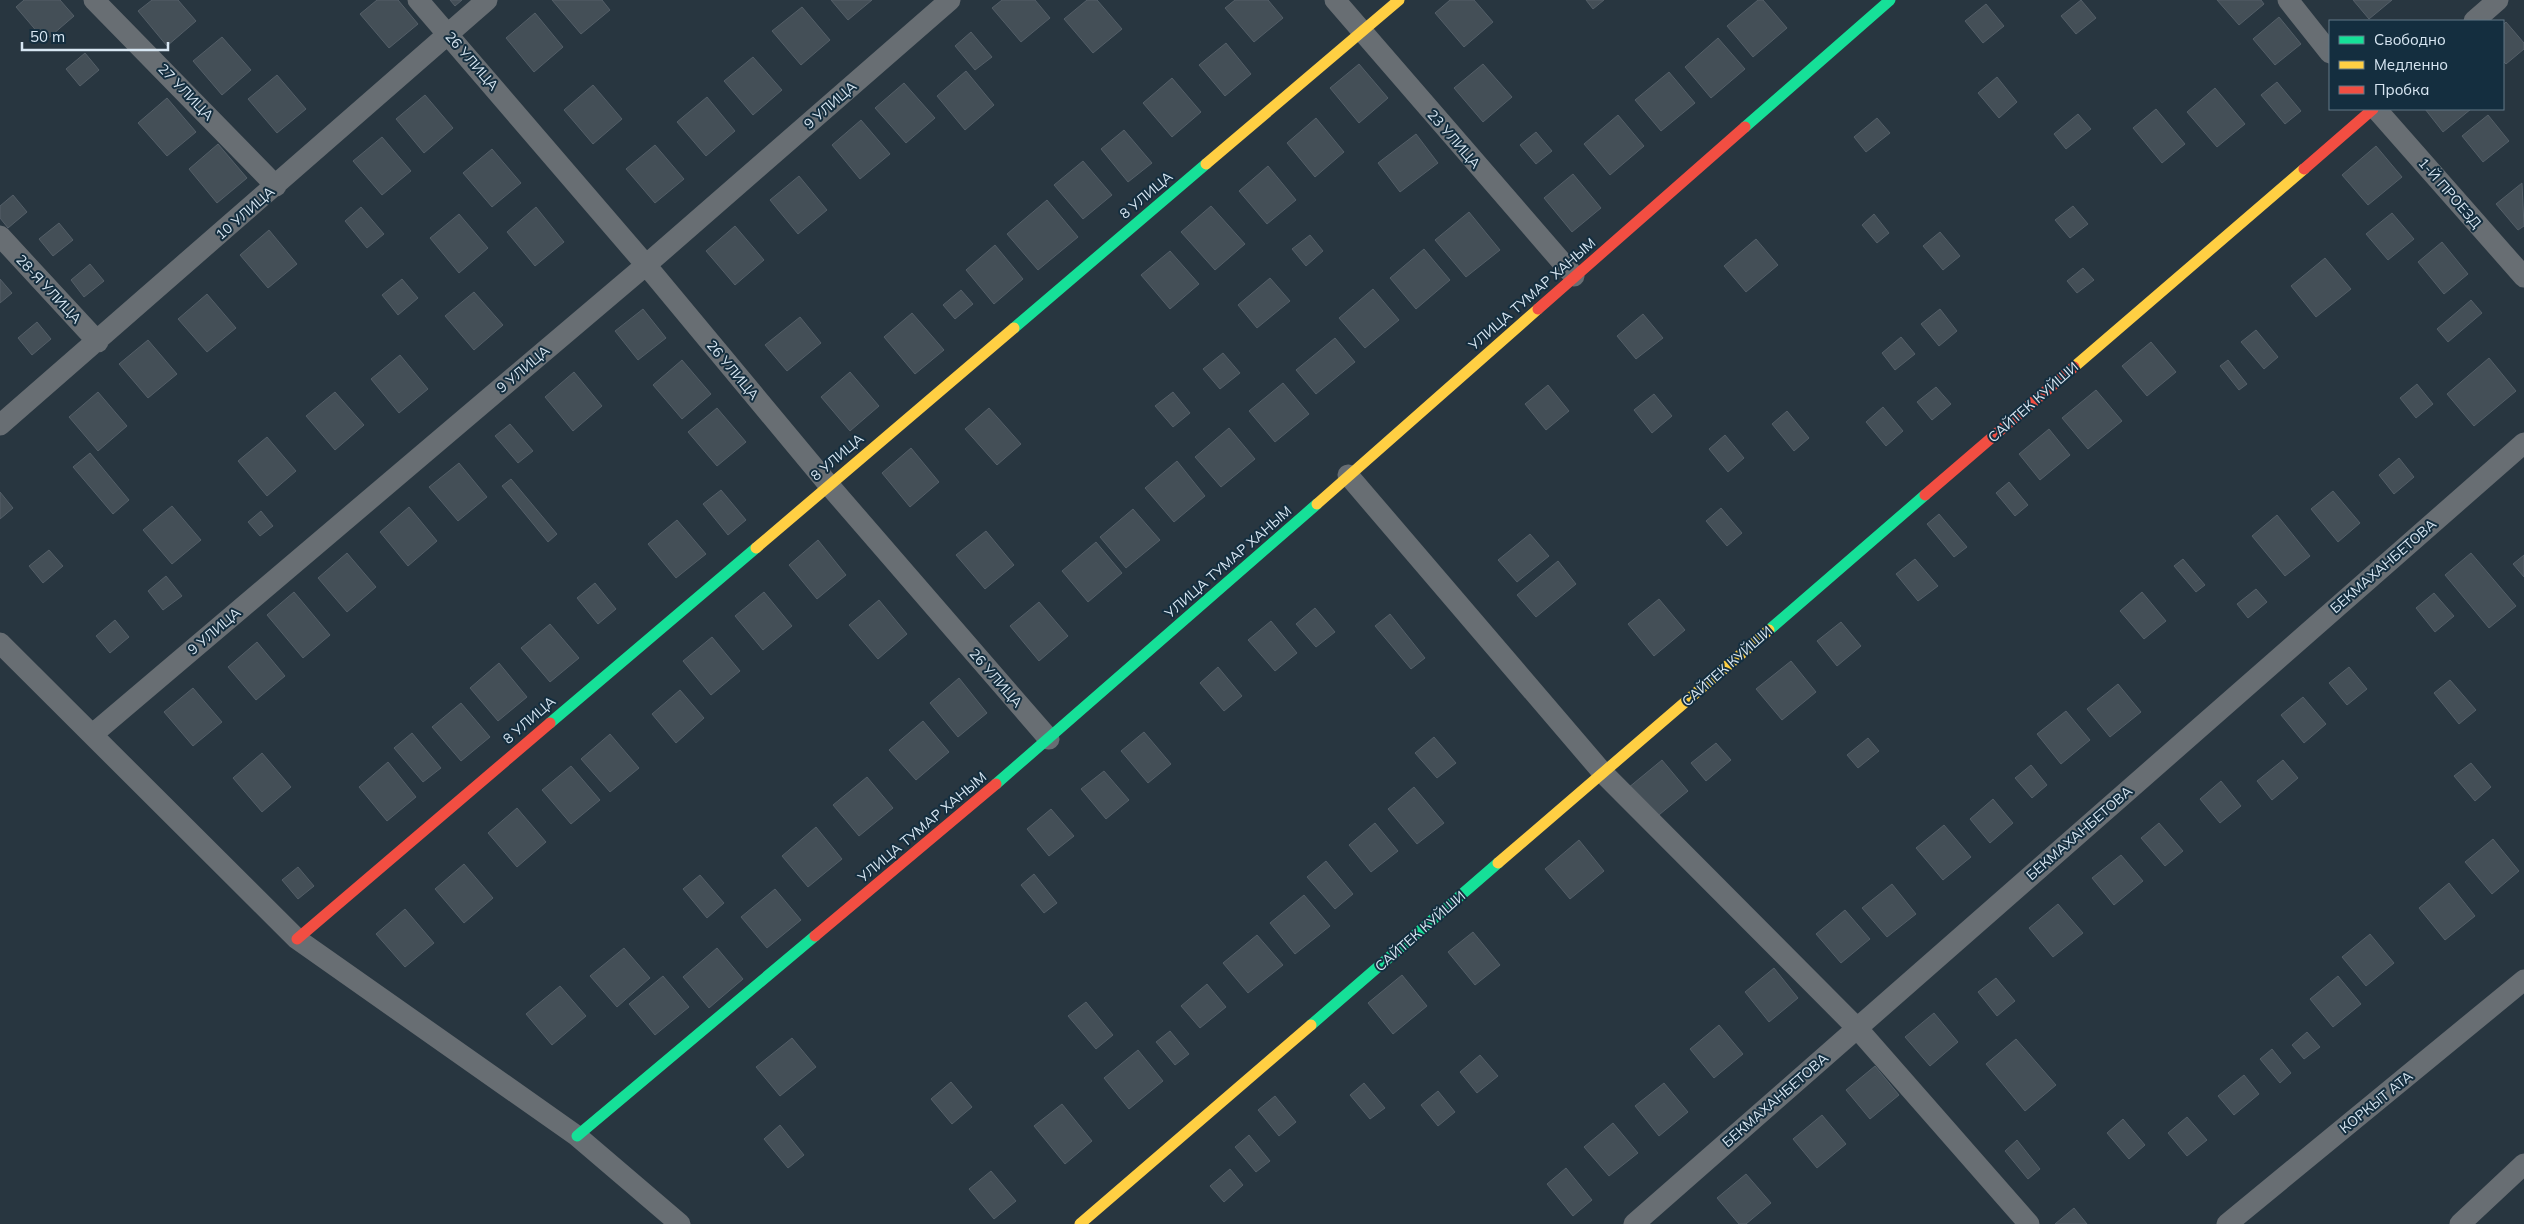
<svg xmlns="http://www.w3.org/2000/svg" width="2524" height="1224" font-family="Mulish,sans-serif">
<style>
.building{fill:#444f57;stroke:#545f68}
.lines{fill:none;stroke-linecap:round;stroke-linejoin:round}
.street{stroke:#686e73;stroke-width:21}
.fast{stroke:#16e098;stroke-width:11}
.slow{stroke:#ffcf43;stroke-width:11}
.jam{stroke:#f24e42;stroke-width:11}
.labels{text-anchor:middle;stroke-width:4;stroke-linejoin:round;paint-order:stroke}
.street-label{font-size:14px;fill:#d8e7f3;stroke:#142e3f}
</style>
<rect width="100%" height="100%" fill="#283640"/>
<path class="building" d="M 24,0 L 60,0 L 74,16 L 45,41 L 16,7 Z
M 152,0 L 178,0 L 196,21 L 167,46 L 138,11 Z
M 377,0 L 398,0 L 418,24 L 389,48 L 360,14 Z
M 450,0 L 462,0 L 455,6 Z
M 552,0 L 602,0 L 610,10 L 581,34 Z
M 831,0 L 872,0 L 848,20 Z
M 1002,0 L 1035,0 L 1050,18 L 1021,42 L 992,8 Z
M 1087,0 L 1097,0 L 1122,29 L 1093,53 L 1064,19 Z
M 1235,0 L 1268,0 L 1283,18 L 1254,42 L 1225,8 Z
M 1450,0 L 1474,0 L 1493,22 L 1464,47 L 1435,13 Z
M 1586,0 L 1604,0 L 1593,9 Z
M 1758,0 L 1763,0 L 1787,28 L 1753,57 L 1727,26 Z
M 2081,0 L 2096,18 L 2076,34 L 2061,16 Z
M 2217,0 L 2261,0 L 2264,4 L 2239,25 Z
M 2353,0 L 2392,0 L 2369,19 Z
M 1986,4 L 2004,26 L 1983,43 L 1965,21 Z
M 802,7 L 830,40 L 801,65 L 772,31 Z
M 535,13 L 563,47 L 534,72 L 506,38 Z
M 2279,17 L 2301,44 L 2275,65 L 2253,39 Z
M 2506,22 L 2524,43 L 2524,49 L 2506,64 L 2503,61 L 2503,25 Z
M 971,32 L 992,57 L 975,70 L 955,46 Z
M 222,37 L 251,70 L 222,95 L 193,61 Z
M 1718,38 L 1745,69 L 1711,98 L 1685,67 Z
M 1226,43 L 1251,74 L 1225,96 L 1199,65 Z
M 85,53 L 99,70 L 80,86 L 66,69 Z
M 753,57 L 782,90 L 753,115 L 724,81 Z
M 1359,64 L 1388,98 L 1359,123 L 1330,88 Z
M 1483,64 L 1512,97 L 1483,122 L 1454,88 Z
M 966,71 L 994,105 L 965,130 L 937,96 Z
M 1669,72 L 1695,103 L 1661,131 L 1635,100 Z
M 277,75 L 306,109 L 277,133 L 248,99 Z
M 1997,77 L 2017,102 L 1999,118 L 1978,93 Z
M 1172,78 L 1201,112 L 1172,137 L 1143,103 Z
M 2277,82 L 2301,111 L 2285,124 L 2261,95 Z
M 904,83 L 935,118 L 906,143 L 875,108 Z
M 593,85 L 622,119 L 593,144 L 564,110 Z
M 2215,88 L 2245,124 L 2217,147 L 2187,112 Z
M 425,95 L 453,128 L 424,153 L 396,119 Z
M 707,97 L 735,131 L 706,156 L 677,122 Z
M 167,98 L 196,132 L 167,156 L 138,123 Z
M 2156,109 L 2185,144 L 2162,163 L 2133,128 Z
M 2425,109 L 2471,109 L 2443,132 Z
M 2078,114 L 2091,129 L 2066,149 L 2054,134 Z
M 1618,115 L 1644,146 L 1610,175 L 1584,144 Z
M 2488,115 L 2509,141 L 2483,162 L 2462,136 Z
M 1316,118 L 1344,152 L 1315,177 L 1287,143 Z
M 1877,118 L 1890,133 L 1866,152 L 1854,137 Z
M 861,120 L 890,154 L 860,179 L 832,145 Z
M 1124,130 L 1152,163 L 1128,182 L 1101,149 Z
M 1536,132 L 1552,151 L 1536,164 L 1520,145 Z
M 1416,134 L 1438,163 L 1400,192 L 1378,163 Z
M 382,137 L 411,171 L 382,195 L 353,161 Z
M 218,144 L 247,178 L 217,203 L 189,169 Z
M 655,145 L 684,179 L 655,203 L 626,169 Z
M 2376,146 L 2402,177 L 2368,205 L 2342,175 Z
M 492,149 L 521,183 L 492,207 L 463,173 Z
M 1083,161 L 1112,195 L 1083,219 L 1054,185 Z
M 1268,166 L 1296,200 L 1267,224 L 1239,191 Z
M 1573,174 L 1601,208 L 1572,232 L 1544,198 Z
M 799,176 L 827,210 L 798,234 L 770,200 Z
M 2522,183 L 2524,226 L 2518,230 L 2496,204 Z
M 13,195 L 27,212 L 8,228 L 0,218 L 0,206 Z
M 1047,200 L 1078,237 L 1038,270 L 1007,234 Z
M 1211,206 L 1245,244 L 1215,270 L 1181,232 Z
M 2073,206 L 2088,224 L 2070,238 L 2055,220 Z
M 361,207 L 384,234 L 367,248 L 345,221 Z
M 536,207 L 564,242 L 535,266 L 507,232 Z
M 1469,212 L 1500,250 L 1466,277 L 1435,240 Z
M 2392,213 L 2414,239 L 2388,260 L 2366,234 Z
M 459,214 L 488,248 L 459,273 L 430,238 Z
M 1874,214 L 1889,233 L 1877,243 L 1862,225 Z
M 59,223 L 73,240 L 53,256 L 39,239 Z
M 735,226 L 764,260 L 735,285 L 706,251 Z
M 269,230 L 297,264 L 268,288 L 240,255 Z
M 1940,232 L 1960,256 L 1943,270 L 1923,246 Z
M 1310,235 L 1323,251 L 1306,266 L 1292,249 Z
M 1756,239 L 1778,265 L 1746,292 L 1724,266 Z
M 2442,242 L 2468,274 L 2444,294 L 2418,262 Z
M 995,245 L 1023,279 L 994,304 L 966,270 Z
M 1424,249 L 1450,280 L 1416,309 L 1390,278 Z
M 1170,251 L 1199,284 L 1170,309 L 1141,275 Z
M 2325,258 L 2351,289 L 2316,317 L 2291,286 Z
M 90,264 L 104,281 L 84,297 L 71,280 Z
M 2083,268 L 2094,280 L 2077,293 L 2067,281 Z
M 1270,278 L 1290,301 L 1257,328 L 1238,305 Z
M 0,279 L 12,293 L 0,303 Z
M 402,279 L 418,298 L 398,315 L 382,295 Z
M 1373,289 L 1399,320 L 1365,348 L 1339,318 Z
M 961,290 L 973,304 L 955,319 L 943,305 Z
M 474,292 L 503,325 L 474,350 L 445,316 Z
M 207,294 L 236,328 L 207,352 L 178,319 Z
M 2471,300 L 2482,313 L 2448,342 L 2437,329 Z
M 643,309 L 666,338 L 638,360 L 615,331 Z
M 1940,309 L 1957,331 L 1939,346 L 1921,324 Z
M 912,313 L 944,350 L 915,374 L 884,337 Z
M 1643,314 L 1663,338 L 1636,359 L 1617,336 Z
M 800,317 L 821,343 L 787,371 L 765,345 Z
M 37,322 L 51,339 L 32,355 L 18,338 Z
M 2256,330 L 2278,357 L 2264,369 L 2241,342 Z
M 1901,337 L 1915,354 L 1895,370 L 1882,353 Z
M 1335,338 L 1355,362 L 1316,394 L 1296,370 Z
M 148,340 L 177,374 L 148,398 L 119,364 Z
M 2151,342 L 2176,372 L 2147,396 L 2122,366 Z
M 1223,353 L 1240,373 L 1220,389 L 1203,369 Z
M 400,355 L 428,389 L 399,413 L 371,379 Z
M 2489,358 L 2516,391 L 2474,426 L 2447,394 Z
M 682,360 L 711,394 L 682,419 L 653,385 Z
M 2228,360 L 2247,384 L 2239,390 L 2220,366 Z
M 574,372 L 602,406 L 573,431 L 545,397 Z
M 850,372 L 879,406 L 850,431 L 821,397 Z
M 1283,383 L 1309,414 L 1275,442 L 1249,411 Z
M 2417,384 L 2433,404 L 2416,418 L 2400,398 Z
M 1548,385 L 1569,411 L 1546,430 L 1525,404 Z
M 1936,387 L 1951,404 L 1932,420 L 1917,402 Z
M 2096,390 L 2122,421 L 2088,449 L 2062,418 Z
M 98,392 L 127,426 L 98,451 L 69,417 Z
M 335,392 L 364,425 L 335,450 L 306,416 Z
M 1173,392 L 1190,413 L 1173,427 L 1155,406 Z
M 1654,394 L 1672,416 L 1652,433 L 1634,410 Z
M 1883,407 L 1903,431 L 1886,446 L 1866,422 Z
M 717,408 L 746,442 L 717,466 L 688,432 Z
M 989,408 L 1021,444 L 997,465 L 965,429 Z
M 1787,411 L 1809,438 L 1794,451 L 1772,424 Z
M 510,424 L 533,451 L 518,463 L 495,436 Z
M 1229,428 L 1255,459 L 1221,487 L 1195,457 Z
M 2049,429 L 2070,455 L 2040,480 L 2019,454 Z
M 1725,435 L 1744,458 L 1728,472 L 1709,449 Z
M 267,437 L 296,471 L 267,496 L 238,461 Z
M 911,448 L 939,482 L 910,507 L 882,473 Z
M 90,453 L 129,500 L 113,514 L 73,467 Z
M 2399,458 L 2414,477 L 2394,494 L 2379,475 Z
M 1177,461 L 1205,496 L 1174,522 L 1145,488 Z
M 459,463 L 487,497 L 458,521 L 429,487 Z
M 511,479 L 557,534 L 548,542 L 502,486 Z
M 2009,482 L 2028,505 L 2015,516 L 1996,493 Z
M 721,490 L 746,520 L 728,535 L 703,504 Z
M 2333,491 L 2360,523 L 2338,542 L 2311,509 Z
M 0,492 L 13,508 L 0,519 Z
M 172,506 L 201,540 L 172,564 L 143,530 Z
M 409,507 L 437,541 L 408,566 L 380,532 Z
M 1721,508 L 1742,533 L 1727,546 L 1706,521 Z
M 1133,509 L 1160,540 L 1126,568 L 1100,537 Z
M 261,511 L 273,526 L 260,536 L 248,522 Z
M 1939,514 L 1967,547 L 1954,557 L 1927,524 Z
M 2277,515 L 2310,556 L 2285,576 L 2252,536 Z
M 677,520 L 706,554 L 676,578 L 648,544 Z
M 986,531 L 1014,565 L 985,589 L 956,555 Z
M 1530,534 L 1549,556 L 1517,582 L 1498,560 Z
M 818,540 L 846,575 L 817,599 L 789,565 Z
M 1096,542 L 1122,573 L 1088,602 L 1062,571 Z
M 49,550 L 63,566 L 43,583 L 29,566 Z
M 347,553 L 376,587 L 347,612 L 318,578 Z
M 2471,553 L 2516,606 L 2489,628 L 2445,575 Z
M 2524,555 L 2524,577 L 2513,564 Z
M 1915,559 L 1938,586 L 1918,601 L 1896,574 Z
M 2183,559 L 2205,585 L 2196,592 L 2174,566 Z
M 1558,561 L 1576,584 L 1536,617 L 1517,595 Z
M 166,576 L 182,596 L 163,610 L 148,591 Z
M 595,583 L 616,609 L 598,624 L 577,598 Z
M 2256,589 L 2267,602 L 2248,618 L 2237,604 Z
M 294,592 L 330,635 L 303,658 L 267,615 Z
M 764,592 L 792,626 L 763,650 L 735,616 Z
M 2142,592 L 2166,621 L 2144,639 L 2120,611 Z
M 2434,593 L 2454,616 L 2435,632 L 2416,608 Z
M 1659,599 L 1685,630 L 1654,656 L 1628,624 Z
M 879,600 L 907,634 L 878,659 L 849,625 Z
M 1039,602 L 1068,636 L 1039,661 L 1010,626 Z
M 1315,608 L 1335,632 L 1316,647 L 1296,624 Z
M 1390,614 L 1425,658 L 1411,669 L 1375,626 Z
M 115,620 L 129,637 L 110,653 L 96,636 Z
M 1271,621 L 1297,653 L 1275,671 L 1248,640 Z
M 1841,622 L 1861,646 L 1837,666 L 1817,641 Z
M 550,624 L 579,658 L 550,682 L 521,648 Z
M 712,637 L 740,671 L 711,695 L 683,661 Z
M 257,642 L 285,676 L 256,700 L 228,667 Z
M 1791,661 L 1816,692 L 1782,720 L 1756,689 Z
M 499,663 L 527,697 L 498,721 L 470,688 Z
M 1218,667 L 1242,696 L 1224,711 L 1200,683 Z
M 2349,667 L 2367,689 L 2347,705 L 2329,683 Z
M 959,678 L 987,713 L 958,737 L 930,703 Z
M 2450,680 L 2476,710 L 2459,724 L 2434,693 Z
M 2118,684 L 2141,712 L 2110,737 L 2087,709 Z
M 193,688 L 222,722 L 193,746 L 164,712 Z
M 680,690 L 704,718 L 676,743 L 652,714 Z
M 2303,697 L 2326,724 L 2304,743 L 2281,715 Z
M 461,703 L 490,737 L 461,761 L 432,727 Z
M 2066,711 L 2090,740 L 2061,764 L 2037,734 Z
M 923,721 L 949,752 L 916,780 L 889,750 Z
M 1144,732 L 1171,764 L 1148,783 L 1121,751 Z
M 412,733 L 441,768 L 423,782 L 394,748 Z
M 610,734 L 639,768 L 610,792 L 581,759 Z
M 1434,737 L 1456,763 L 1437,778 L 1415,753 Z
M 1868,738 L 1879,751 L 1858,768 L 1847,755 Z
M 1716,743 L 1731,760 L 1706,781 L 1691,763 Z
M 262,753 L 291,787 L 262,812 L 233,778 Z
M 1662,760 L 1688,791 L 1654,819 L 1628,788 Z
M 2283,760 L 2298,778 L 2272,800 L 2257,781 Z
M 388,762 L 416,797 L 387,821 L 359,787 Z
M 2471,763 L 2491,787 L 2475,801 L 2454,776 Z
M 2031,765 L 2047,785 L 2032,798 L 2015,778 Z
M 571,766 L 600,800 L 571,824 L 542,790 Z
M 1104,771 L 1129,800 L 1106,819 L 1081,789 Z
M 867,777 L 893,808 L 859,836 L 833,805 Z
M 2221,781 L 2241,806 L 2220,823 L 2200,799 Z
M 1414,787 L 1444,823 L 1417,844 L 1388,809 Z
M 1993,799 L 2013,823 L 1990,843 L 1970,819 Z
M 517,808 L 546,842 L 517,867 L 488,833 Z
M 1051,809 L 1074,836 L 1049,856 L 1027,829 Z
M 1375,823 L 1398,851 L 1371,872 L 1349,845 Z
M 2159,823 L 2183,851 L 2165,866 L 2141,838 Z
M 1944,825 L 1971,857 L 1943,880 L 1916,848 Z
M 816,827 L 842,859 L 808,887 L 782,856 Z
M 2493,839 L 2519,871 L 2492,894 L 2465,862 Z
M 1579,840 L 1604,871 L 1570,899 L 1545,869 Z
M 2121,855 L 2143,881 L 2114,905 L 2092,878 Z
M 1326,861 L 1353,894 L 1335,909 L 1307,877 Z
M 464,864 L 493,898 L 464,923 L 435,889 Z
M 298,867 L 314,886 L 298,899 L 282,880 Z
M 1034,874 L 1057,903 L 1044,913 L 1021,885 Z
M 700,875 L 724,903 L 707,918 L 683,889 Z
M 2449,883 L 2475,916 L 2445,940 L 2419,908 Z
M 1892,884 L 1916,914 L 1887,937 L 1862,908 Z
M 775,889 L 801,920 L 767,948 L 741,917 Z
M 1304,895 L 1330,926 L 1295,954 L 1270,923 Z
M 2058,904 L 2083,933 L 2053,957 L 2029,928 Z
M 405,909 L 434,943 L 405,967 L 376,934 Z
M 1845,910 L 1870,939 L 1841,963 L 1816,934 Z
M 1473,932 L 1500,965 L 1475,985 L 1448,952 Z
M 2370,934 L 2394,963 L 2366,986 L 2342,957 Z
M 1257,935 L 1283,965 L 1248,993 L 1223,963 Z
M 624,948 L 650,978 L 617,1007 L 590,976 Z
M 717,948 L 743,979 L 709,1008 L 683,977 Z
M 1774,968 L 1798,998 L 1769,1022 L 1745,992 Z
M 1402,975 L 1427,1006 L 1393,1034 L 1368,1003 Z
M 663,976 L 689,1007 L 655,1035 L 629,1004 Z
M 2338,976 L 2361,1004 L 2333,1027 L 2310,999 Z
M 1996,978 L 2015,1001 L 1997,1016 L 1978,992 Z
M 1207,984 L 1226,1007 L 1200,1028 L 1181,1006 Z
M 560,986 L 586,1016 L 552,1045 L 526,1014 Z
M 1086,1002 L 1113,1035 L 1096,1049 L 1068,1016 Z
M 1934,1013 L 1958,1042 L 1930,1066 L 1905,1037 Z
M 1719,1025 L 1743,1054 L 1714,1078 L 1690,1049 Z
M 1170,1031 L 1189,1054 L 1175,1065 L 1156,1042 Z
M 2307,1032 L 2320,1047 L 2304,1059 L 2292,1045 Z
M 792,1038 L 816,1067 L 780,1096 L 756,1067 Z
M 2016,1039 L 2056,1085 L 2025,1111 L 1986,1064 Z
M 2272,1049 L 2291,1073 L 2280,1083 L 2260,1059 Z
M 1138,1050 L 1163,1081 L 1129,1109 L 1104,1078 Z
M 1480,1055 L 1498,1076 L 1477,1093 L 1460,1072 Z
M 1875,1066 L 1899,1095 L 1870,1119 L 1846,1090 Z
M 2244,1075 L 2259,1094 L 2234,1115 L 2218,1096 Z
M 951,1082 L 972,1107 L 952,1124 L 931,1099 Z
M 1364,1083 L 1385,1108 L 1370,1119 L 1350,1095 Z
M 1664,1083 L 1688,1112 L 1659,1136 L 1635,1106 Z
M 1438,1091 L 1455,1112 L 1438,1126 L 1421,1105 Z
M 1275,1096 L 1296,1122 L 1279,1136 L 1258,1110 Z
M 1062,1104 L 1092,1141 L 1065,1164 L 1034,1126 Z
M 1822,1115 L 1846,1144 L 1817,1168 L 1793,1139 Z
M 2187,1117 L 2207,1140 L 2187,1156 L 2168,1133 Z
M 2123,1119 L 2145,1145 L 2129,1159 L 2107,1133 Z
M 1613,1123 L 1638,1153 L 1609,1176 L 1584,1147 Z
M 780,1125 L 804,1155 L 788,1168 L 764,1139 Z
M 1249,1135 L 1270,1161 L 1256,1172 L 1235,1147 Z
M 2017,1140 L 2040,1169 L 2028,1179 L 2005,1151 Z
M 1566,1168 L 1592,1200 L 1573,1216 L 1547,1184 Z
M 1230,1169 L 1243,1185 L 1224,1202 L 1210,1186 Z
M 991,1171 L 1016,1201 L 994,1219 L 969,1189 Z
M 1746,1174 L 1771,1203 L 1746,1224 L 1739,1224 L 1717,1198 Z
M 2074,1208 L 2087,1224 L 2055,1224 Z"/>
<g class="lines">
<path class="street" d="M 94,0 L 276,186
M 418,0 L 646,265 L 828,484 L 1049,739
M 1335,0 L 1574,276
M 2288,0 L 2330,53
M 2474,21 L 2498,0
M 2376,109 L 2524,277
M 0,236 L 98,342
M 0,425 L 487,0
M 1348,475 L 1603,773 L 1857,1028 L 2029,1224
M 0,643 L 297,939 L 577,1136 L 680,1224
M 93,734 L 646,265 L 950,0
M 1634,1224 L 2524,443
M 2227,1224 L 2524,980
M 2460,1224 L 2524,1164"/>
<path class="fast" d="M 1745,127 L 1890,0
M 1014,328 L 1206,164
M 1769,630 L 1925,495
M 550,723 L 756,548
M 996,784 L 1317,504
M 1311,1025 L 1498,863
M 577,1136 L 815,936"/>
<path class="slow" d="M 1206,164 L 1399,0
M 2074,367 L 2304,169
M 1317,504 L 1538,309
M 756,548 L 1014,328
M 1498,863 L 1769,630
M 1080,1224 L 1311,1025"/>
<path class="jam" d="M 2304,169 L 2373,109
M 1538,309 L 1745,127
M 1925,495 L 2074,367
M 815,936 L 996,784
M 297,939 L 550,723"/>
</g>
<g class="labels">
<g class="street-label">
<text transform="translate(472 61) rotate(49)" y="5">26 УЛИЦА</text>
<text transform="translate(186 92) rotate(46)" y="5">27 УЛИЦА</text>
<text transform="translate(830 105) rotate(-41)" y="5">9 УЛИЦА</text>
<text transform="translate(1454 139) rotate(49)" y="5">23 УЛИЦА</text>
<text transform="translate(2450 193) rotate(49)" y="5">1-Й ПРОЕЗД</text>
<text transform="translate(1146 195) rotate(-40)" y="5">8 УЛИЦА</text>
<text transform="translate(245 213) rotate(-41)" y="5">10 УЛИЦА</text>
<text transform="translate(49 289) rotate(47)" y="5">28-Я УЛИЦА</text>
<text transform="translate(1532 294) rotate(-41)" y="5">УЛИЦА ТУМАР ХАНЫМ</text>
<text transform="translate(523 369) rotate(-40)" y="5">9 УЛИЦА</text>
<text transform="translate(733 370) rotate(50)" y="5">26 УЛИЦА</text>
<text transform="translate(2033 402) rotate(-41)" y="5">САЙТЕК КУЙШИ</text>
<text transform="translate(837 457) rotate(-40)" y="5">8 УЛИЦА</text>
<text transform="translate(1228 562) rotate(-41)" y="5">УЛИЦА ТУМАР ХАНЫМ</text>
<text transform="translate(2383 566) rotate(-41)" y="5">БЕКМАХАНБЕТОВА</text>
<text transform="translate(214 631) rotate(-40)" y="5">9 УЛИЦА</text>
<text transform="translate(1727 666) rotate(-41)" y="5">САЙТЕК КУЙШИ</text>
<text transform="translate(996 678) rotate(49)" y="5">26 УЛИЦА</text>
<text transform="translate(529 720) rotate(-41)" y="5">8 УЛИЦА</text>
<text transform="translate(922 827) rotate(-40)" y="5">УЛИЦА ТУМАР ХАНЫМ</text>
<text transform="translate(2079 833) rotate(-41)" y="5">БЕКМАХАНБЕТОВА</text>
<text transform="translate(1420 931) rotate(-41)" y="5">САЙТЕК КУЙШИ</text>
<text transform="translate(1775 1100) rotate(-41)" y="5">БЕКМАХАНБЕТОВА</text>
<text transform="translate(2376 1102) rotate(-39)" y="5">КОРКЫТ АТА</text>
</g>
</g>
<rect x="2329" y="20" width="175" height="90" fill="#142e3f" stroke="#627887"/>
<rect x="2339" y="36" width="25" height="8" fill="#16e098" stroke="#627887"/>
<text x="2374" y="45" font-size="15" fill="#d8e7f3">Свободно</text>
<rect x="2339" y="61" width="25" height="8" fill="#ffcf43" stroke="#627887"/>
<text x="2374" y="70" font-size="15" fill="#d8e7f3">Медленно</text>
<rect x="2339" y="86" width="25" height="8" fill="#f24e42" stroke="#627887"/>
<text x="2374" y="95" font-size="15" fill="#d8e7f3">Пробка</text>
<path d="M22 42v8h146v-8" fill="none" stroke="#d8e7f3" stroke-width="2.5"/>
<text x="30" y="42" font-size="15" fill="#d8e7f3" stroke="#142e3f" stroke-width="4" paint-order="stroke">50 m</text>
</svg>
